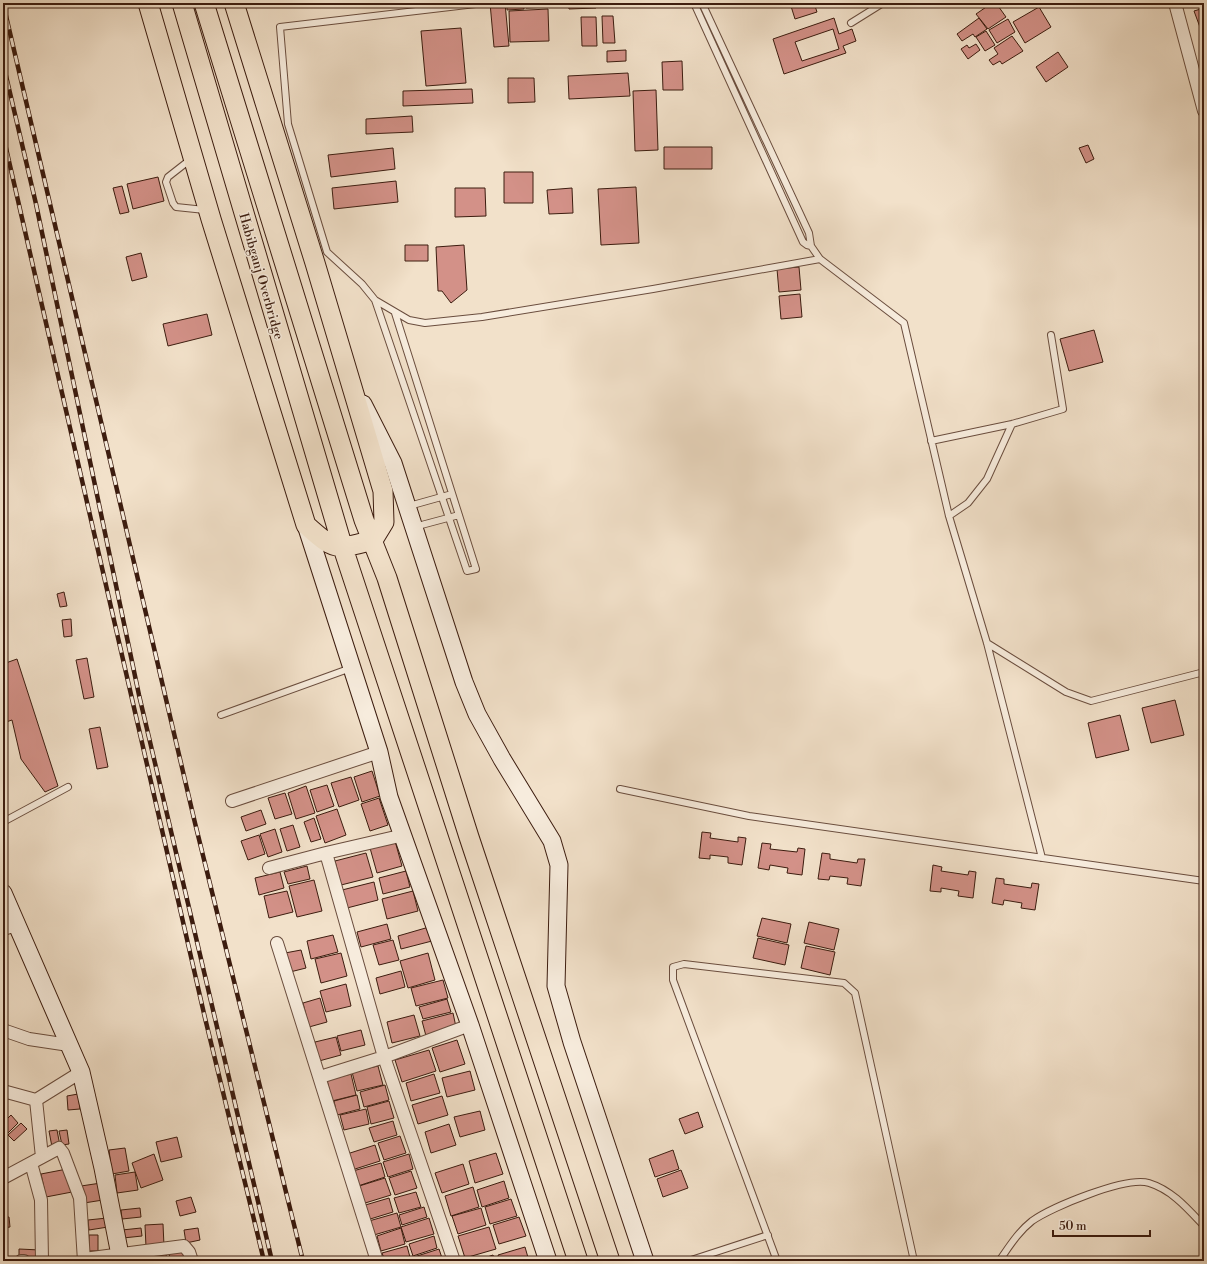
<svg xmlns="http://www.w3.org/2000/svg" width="1207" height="1264" font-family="'Libre Bodoni',serif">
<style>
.building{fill:#d39188;stroke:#3c1c0f;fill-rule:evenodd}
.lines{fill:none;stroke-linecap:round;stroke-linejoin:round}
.lane-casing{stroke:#6a4d3e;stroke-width:8}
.street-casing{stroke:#6a4d3e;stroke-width:14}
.secondary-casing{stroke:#3c1c0f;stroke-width:19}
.primary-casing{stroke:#3c1c0f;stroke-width:21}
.lane{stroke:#f7ecdd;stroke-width:6}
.street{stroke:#f7ecdd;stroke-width:12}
.secondary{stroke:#f7ecdd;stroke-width:17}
.primary{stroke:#f2e1ca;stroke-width:19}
.rail-casing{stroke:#3c1c0f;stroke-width:4.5}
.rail{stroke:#f7ecdd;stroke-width:3;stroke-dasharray:9;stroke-linecap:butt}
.labels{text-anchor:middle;stroke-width:3;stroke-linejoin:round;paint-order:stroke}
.street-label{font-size:13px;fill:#3c1c0f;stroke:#f7ecdd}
</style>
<rect width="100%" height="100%" fill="#f2e1ca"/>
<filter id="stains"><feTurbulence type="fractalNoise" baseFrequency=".005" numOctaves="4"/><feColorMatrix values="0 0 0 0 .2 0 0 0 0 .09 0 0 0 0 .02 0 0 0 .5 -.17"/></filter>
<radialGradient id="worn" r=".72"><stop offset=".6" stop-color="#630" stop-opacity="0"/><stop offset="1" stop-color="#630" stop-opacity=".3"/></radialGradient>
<path class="building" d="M 490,3 L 505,3 L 509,46 L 494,47 Z
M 507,3 L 523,3 L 524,9 L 507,10 Z
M 526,3 L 548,3 L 549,7 L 526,8 Z
M 549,3 L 564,3 L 564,6 L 549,6 Z
M 568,3 L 596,3 L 596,8 L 569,9 Z
M 790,3 L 814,3 L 817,12 L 795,19 Z
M 992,3 L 996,3 L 1006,17 L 988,29 L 976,14 Z
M 1039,7 L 1051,27 L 1025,43 L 1013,22 Z
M 1204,8 L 1204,29 L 1201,30 L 1194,11 Z
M 548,9 L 549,41 L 510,42 L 509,11 Z
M 602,16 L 613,16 L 615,43 L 603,43 Z
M 581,17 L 596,17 L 597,46 L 582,46 Z
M 834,18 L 839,34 L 852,29 L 856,41 L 843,46 L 846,53 L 784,74 L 773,39 ZM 833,29 L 839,49 L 802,61 L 795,42 Z
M 979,18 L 987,29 L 975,37 L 973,34 L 962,41 L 957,34 Z
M 1008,19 L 1015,32 L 997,43 L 989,30 Z
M 461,28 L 466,83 L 426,86 L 421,31 Z
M 986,31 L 995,45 L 985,51 L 976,37 Z
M 1204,31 L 1204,42 L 1201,32 Z
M 1012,36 L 1023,51 L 1002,64 L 1000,61 L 993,65 L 989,60 L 998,54 L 994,48 Z
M 976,44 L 980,50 L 968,59 L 961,49 L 967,45 L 969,48 Z
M 626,50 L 626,61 L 607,62 L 607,51 Z
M 1058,52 L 1068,67 L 1046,82 L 1036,67 Z
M 682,61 L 683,90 L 663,90 L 662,62 Z
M 628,73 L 630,96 L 569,99 L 568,76 Z
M 508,78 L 534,78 L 535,102 L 508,103 Z
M 472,89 L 473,103 L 403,106 L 403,91 Z
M 656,90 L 658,150 L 635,151 L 633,91 Z
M 412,116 L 413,132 L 366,134 L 366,119 Z
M 1088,145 L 1094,159 L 1086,163 L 1079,148 Z
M 664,147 L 712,147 L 712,169 L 664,169 Z
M 393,148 L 395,169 L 331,177 L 328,155 Z
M 504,172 L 533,172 L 533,203 L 504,203 Z
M 158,177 L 164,201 L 133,209 L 127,184 Z
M 396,181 L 398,202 L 334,209 L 332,188 Z
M 122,186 L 129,212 L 120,214 L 113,188 Z
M 636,187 L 639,243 L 601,245 L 598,189 Z
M 455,188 L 485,188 L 486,216 L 455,217 Z
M 572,188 L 573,213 L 549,214 L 547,190 Z
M 405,245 L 428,245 L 428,261 L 405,261 Z
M 464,245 L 467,290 L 451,303 L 442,291 L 438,291 L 436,247 Z
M 141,253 L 147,277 L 132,281 L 126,257 Z
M 799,267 L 801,290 L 779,292 L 777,269 Z
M 800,294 L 802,317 L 781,319 L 779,296 Z
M 207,314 L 212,335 L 168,346 L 163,324 Z
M 1094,330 L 1103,362 L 1069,371 L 1060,339 Z
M 64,592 L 67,606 L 60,607 L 57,594 Z
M 71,619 L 72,636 L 64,637 L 62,620 Z
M 87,658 L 94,697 L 84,699 L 76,660 Z
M 17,659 L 58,786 L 45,792 L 21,759 L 12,720 L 3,723 L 3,664 Z
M 1175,700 L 1184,735 L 1151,743 L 1142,708 Z
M 1120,715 L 1129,750 L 1096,758 L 1088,723 Z
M 100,727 L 108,767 L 97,769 L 89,729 Z
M 372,771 L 380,796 L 362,802 L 354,777 Z
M 351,777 L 359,800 L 339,807 L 331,783 Z
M 327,785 L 334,806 L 317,812 L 310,790 Z
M 306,786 L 315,813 L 296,819 L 288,793 Z
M 285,793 L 292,814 L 275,819 L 268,798 Z
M 379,798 L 388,825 L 370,831 L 361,804 Z
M 337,809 L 346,835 L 325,843 L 316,816 Z
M 261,810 L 266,824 L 246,831 L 241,817 Z
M 314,818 L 321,839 L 311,842 L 304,822 Z
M 293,825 L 300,847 L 287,851 L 280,829 Z
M 275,829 L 282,852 L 268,857 L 260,834 Z
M 702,832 L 711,833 L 710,838 L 738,842 L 738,837 L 746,838 L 742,865 L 728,863 L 728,857 L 710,855 L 710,859 L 699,858 Z
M 259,835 L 265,854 L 248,860 L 241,841 Z
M 395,841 L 402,866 L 377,873 L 370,848 Z
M 762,843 L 771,844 L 770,849 L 797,852 L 798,848 L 805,849 L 802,875 L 787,873 L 788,868 L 770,865 L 769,870 L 758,868 Z
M 366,853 L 373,877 L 341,885 L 335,861 Z
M 822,853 L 830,854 L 830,859 L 857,863 L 858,859 L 865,859 L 861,886 L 847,884 L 848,878 L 830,876 L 829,880 L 818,879 Z
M 933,865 L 942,867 L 941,871 L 968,875 L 969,871 L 976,872 L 973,898 L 958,896 L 959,891 L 941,888 L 941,892 L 930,891 Z
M 307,866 L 310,879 L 288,884 L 284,872 Z
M 406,871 L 410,887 L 383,894 L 379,878 Z
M 280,872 L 284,888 L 259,895 L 255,878 Z
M 996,878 L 1004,879 L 1004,884 L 1031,888 L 1032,883 L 1039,884 L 1035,910 L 1021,908 L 1022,903 L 1004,900 L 1003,905 L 992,903 Z
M 314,880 L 322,911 L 297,917 L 289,886 Z
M 374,882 L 378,900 L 347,908 L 342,890 Z
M 287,891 L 293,912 L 269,918 L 264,896 Z
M 413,891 L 418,911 L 387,919 L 382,899 Z
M 762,918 L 791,924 L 787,943 L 757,936 Z
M 809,922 L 839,929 L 834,950 L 804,943 Z
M 387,924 L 391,939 L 361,947 L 357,932 Z
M 429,927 L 432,941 L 401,949 L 398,936 Z
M 333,935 L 338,952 L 311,959 L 307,941 Z
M 758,938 L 789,945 L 785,965 L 753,958 Z
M 393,940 L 399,960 L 379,965 L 373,945 Z
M 806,946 L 835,952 L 830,975 L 801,968 Z
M 301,950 L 306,968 L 290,972 L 285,953 Z
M 341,953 L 347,976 L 321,983 L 315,959 Z
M 428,953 L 435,980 L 408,988 L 400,961 Z
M 401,971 L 405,987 L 380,994 L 376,978 Z
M 443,980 L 448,998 L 416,1006 L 411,988 Z
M 346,984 L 351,1006 L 326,1012 L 320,991 Z
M 320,998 L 327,1022 L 309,1027 L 303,1003 Z
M 447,999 L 451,1012 L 423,1019 L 419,1007 Z
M 453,1013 L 456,1027 L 426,1036 L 422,1021 Z
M 414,1015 L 420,1036 L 392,1043 L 387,1022 Z
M 361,1030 L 365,1045 L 341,1051 L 337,1036 Z
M 336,1037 L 341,1055 L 319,1061 L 315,1042 Z
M 457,1040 L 465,1064 L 440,1072 L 432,1048 Z
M 429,1050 L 436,1071 L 402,1082 L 395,1060 Z
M 378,1066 L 383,1085 L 357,1091 L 352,1072 Z
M 470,1071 L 475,1090 L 447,1097 L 442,1078 Z
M 351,1074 L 356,1095 L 332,1101 L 327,1080 Z
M 434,1074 L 440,1093 L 411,1101 L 406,1083 Z
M 385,1085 L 389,1100 L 364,1107 L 360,1092 Z
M 78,1094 L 80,1109 L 68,1110 L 67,1096 Z
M 357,1095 L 360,1109 L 337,1115 L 334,1101 Z
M 442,1096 L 448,1115 L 418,1124 L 412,1105 Z
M 389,1101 L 394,1118 L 371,1124 L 367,1107 Z
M 366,1109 L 369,1124 L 344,1130 L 340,1115 Z
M 480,1111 L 485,1130 L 460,1137 L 454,1117 Z
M 698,1112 L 703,1127 L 685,1134 L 679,1119 Z
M 11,1115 L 18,1123 L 8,1133 L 3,1128 L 3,1123 Z
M 393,1121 L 397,1135 L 374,1142 L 369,1128 Z
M 21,1123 L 27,1129 L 14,1141 L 8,1135 Z
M 449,1124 L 456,1145 L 431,1153 L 425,1132 Z
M 57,1130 L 60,1146 L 52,1147 L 49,1131 Z
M 67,1130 L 69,1144 L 62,1145 L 59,1131 Z
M 400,1136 L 406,1153 L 384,1160 L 378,1143 Z
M 177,1137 L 182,1157 L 161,1162 L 156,1142 Z
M 375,1145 L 380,1161 L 352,1170 L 347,1154 Z
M 125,1148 L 129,1171 L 112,1174 L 109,1150 Z
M 673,1150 L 679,1169 L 655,1177 L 649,1159 Z
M 496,1153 L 503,1174 L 475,1183 L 469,1161 Z
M 154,1154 L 163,1180 L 141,1188 L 132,1163 Z
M 409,1154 L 413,1169 L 388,1177 L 383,1162 Z
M 381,1163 L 385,1177 L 358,1186 L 353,1171 Z
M 463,1164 L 469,1184 L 442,1193 L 435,1173 Z
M 67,1169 L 72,1192 L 46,1197 L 41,1174 Z
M 681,1170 L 688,1188 L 663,1197 L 657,1179 Z
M 411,1171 L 417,1188 L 395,1195 L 389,1178 Z
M 135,1172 L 138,1190 L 117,1193 L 115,1175 Z
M 385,1178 L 391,1195 L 362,1204 L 356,1187 Z
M 504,1181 L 509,1198 L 482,1207 L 477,1190 Z
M 101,1183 L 103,1200 L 84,1203 L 81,1186 Z
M 473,1187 L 479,1207 L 451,1216 L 445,1196 Z
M 416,1192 L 421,1207 L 399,1213 L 394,1198 Z
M 191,1197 L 196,1212 L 180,1216 L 176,1201 Z
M 389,1198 L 393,1212 L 367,1220 L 362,1206 Z
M 511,1199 L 517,1216 L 490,1224 L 485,1207 Z
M 3,1200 L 6,1200 L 7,1215 L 3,1215 Z
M 424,1207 L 427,1217 L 402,1225 L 399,1215 Z
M 140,1208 L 141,1217 L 122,1219 L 121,1210 Z
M 481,1208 L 486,1225 L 458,1234 L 452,1216 Z
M 397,1213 L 401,1227 L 374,1235 L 369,1221 Z
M 3,1217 L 9,1217 L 10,1227 L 3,1228 Z
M 519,1217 L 526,1236 L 499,1244 L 493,1225 Z
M 107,1218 L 108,1227 L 89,1230 L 88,1220 Z
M 429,1218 L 434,1234 L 406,1242 L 401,1227 Z
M 163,1224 L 164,1246 L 146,1247 L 145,1225 Z
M 489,1227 L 496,1249 L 465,1258 L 458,1236 Z
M 141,1228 L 142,1236 L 123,1238 L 122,1230 Z
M 198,1228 L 200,1240 L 186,1243 L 184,1230 Z
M 401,1228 L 405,1244 L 381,1251 L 377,1236 Z
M 89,1235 L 98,1235 L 98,1251 L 89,1251 Z
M 434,1236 L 437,1248 L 413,1256 L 409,1244 Z
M 407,1246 L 411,1261 L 385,1261 L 382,1253 Z
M 525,1247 L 529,1261 L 500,1261 L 498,1255 Z
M 19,1249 L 40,1250 L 40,1259 L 19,1258 Z
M 187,1249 L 189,1260 L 171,1261 L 169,1254 Z
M 439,1249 L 443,1261 L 415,1261 L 414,1257 Z
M 166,1254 L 167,1261 L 148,1261 L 147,1259 Z
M 493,1255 L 495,1261 L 476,1261 Z"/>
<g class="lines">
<g class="lane-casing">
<path id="lane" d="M 484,3 L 280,27 L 288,124 L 327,252 L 362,284 L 375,300 L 409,320 L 425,323 L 482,317 L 653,289 L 820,259
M 694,3 L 803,242 L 807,245 L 811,246
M 702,3 L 809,233 L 811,246 L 820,259 L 904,323 L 949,516 L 987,643 L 1042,858
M 972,3 L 972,4
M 851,23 L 883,3
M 191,159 L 168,177 L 166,182 L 173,203 L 176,207 L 205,210
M 375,300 L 467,571 L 476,569 L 395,313
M 931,441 L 1012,424 L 1063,409 L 1051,335
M 409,506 L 452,494
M 949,516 L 968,503 L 987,479 L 1012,424
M 414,527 L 459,515
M 987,643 L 1066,692 L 1091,701 L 1204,672
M 221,715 L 351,668
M 620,789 L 749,816 L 1204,881
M 3,822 L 68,787
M 688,1261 L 768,1235
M 777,1261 L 673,980 L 673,967 L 684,964 L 844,983 L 855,993 L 914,1261
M 999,1261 C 1009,1247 1018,1232 1032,1221 C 1052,1207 1126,1176 1149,1183 C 1172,1190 1188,1209 1204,1226"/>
</g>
<g class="street-casing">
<path id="street" d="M 1175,3 L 1204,111
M 232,801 L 379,752
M 326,853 L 384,1057 L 454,1261
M 269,868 L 326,853 L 404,835
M 3,929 L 17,925
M 277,943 L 377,1261
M 3,1030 L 29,1039 L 69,1045
M 320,1077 L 384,1057 L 470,1025
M 3,1091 L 36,1100 L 81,1072
M 36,1100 L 42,1157
M 31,1163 L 41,1200 L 42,1261
M 3,1178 L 59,1148 L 63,1153 L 80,1198 L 84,1261
M 84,1259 L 184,1246 L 189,1252 L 192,1261
M 21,1261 L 24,1261"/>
</g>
<g class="secondary-casing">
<path id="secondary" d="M 363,404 L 393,463 L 464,682 L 477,714 L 502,759 L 552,841 L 559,865 L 556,986 L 572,1042 L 645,1261
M 306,525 L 379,752 L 389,797 L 470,1025 L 548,1261
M 3,893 L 81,1072 L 103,1168 L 120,1255 L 119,1261"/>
</g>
<g class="primary-casing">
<path id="primary" d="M 148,3 L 211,219 L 306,525 C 335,551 336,550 373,540 L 384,522 L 383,491 L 315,263 L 234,3
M 182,3 L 343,548 L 578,1261
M 204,3 L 364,520 L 387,578 L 469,837 L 610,1261"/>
</g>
<use href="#lane" class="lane"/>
<use href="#street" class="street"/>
<use href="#secondary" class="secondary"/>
<use href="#primary" class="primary"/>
<g class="rail-casing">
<path id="rail" d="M 3,3 L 195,823 L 303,1261
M 3,63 L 36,204 L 139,695 L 272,1261
M 3,135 L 205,1018 L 264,1261"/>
</g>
<use href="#rail" class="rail"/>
</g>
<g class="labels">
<g class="street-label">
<text transform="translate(262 276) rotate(74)" y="5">Habibganj Overbridge</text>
</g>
</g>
<rect width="1207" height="1264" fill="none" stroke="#f2e1ca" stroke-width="16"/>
<rect x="4" y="4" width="1199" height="1256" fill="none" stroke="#3c1c0f" stroke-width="2"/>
<rect x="8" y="8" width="1191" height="1248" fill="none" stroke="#3c1c0f"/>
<path d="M1053 1230v6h97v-6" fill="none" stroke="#3c1c0f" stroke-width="2"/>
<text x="1059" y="1230" font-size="12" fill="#3c1c0f" stroke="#f7ecdd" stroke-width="3" paint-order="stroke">50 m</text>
<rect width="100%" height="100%" filter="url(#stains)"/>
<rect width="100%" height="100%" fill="url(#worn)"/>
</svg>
